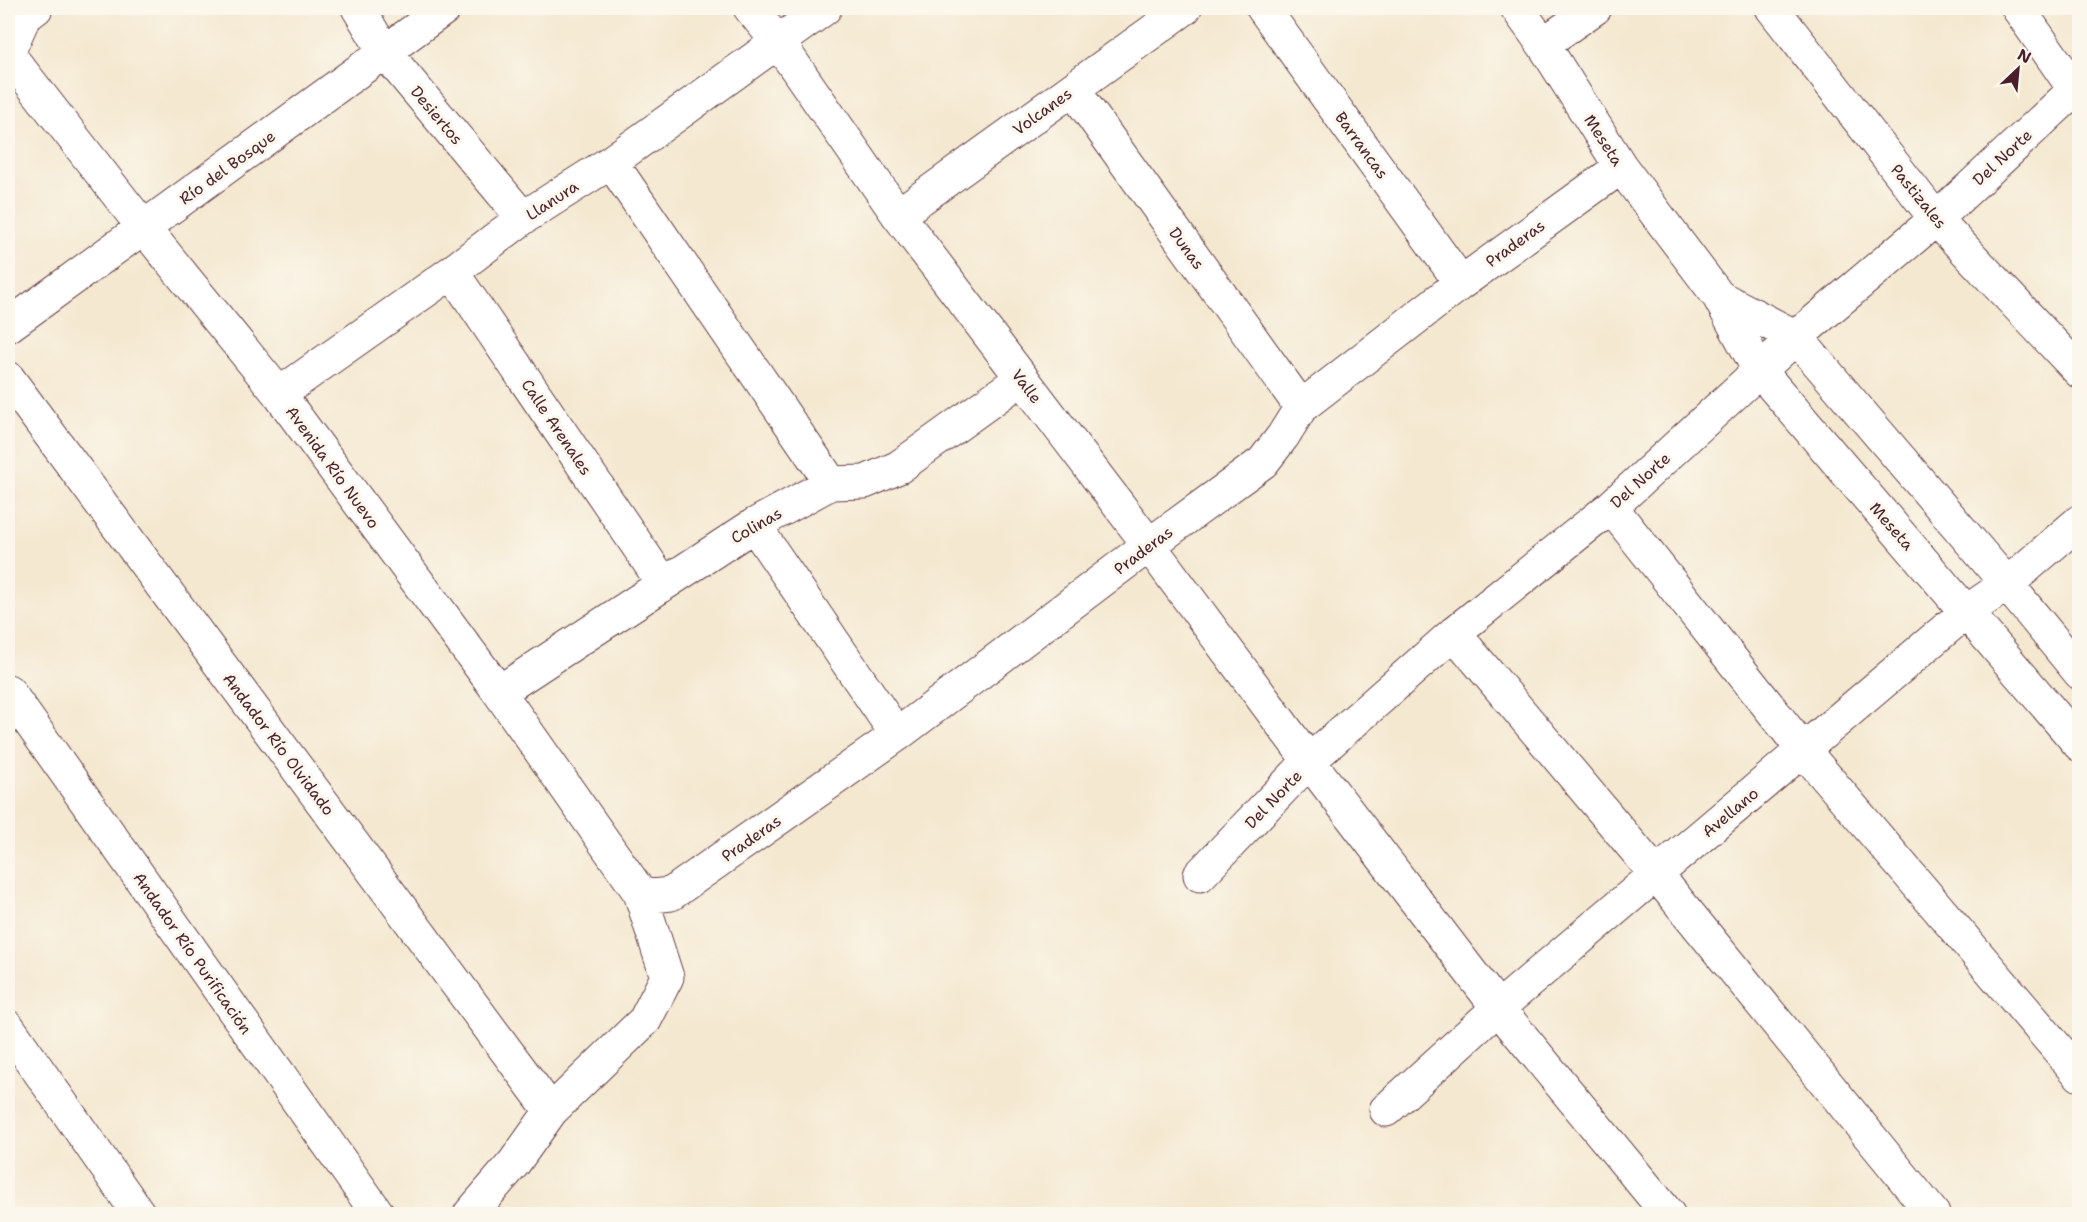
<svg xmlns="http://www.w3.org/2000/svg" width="2087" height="1222" font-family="'Shantell Sans',sans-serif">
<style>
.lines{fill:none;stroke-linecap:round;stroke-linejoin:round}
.minor-casing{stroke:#643d44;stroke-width:35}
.minor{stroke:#fff;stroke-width:33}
.labels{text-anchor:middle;stroke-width:6;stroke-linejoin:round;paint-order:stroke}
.street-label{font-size:16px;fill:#4a1f2b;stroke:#fbf7ec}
</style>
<rect width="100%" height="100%" fill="#fbf7ec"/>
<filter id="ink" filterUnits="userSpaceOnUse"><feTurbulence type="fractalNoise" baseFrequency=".0167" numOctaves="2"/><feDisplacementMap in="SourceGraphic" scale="12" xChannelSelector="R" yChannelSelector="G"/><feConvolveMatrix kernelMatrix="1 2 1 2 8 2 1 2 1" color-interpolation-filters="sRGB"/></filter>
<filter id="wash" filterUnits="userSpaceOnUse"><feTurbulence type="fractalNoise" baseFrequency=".008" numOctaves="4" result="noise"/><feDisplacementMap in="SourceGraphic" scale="24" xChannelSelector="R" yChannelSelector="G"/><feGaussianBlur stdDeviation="1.35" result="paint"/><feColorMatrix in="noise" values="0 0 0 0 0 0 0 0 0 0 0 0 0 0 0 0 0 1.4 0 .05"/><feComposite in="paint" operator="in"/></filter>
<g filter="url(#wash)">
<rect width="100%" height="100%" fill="#f4e8d0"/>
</g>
<g filter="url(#ink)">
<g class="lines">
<g class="minor-casing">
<path id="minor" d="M 358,8 L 384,51 L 523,218
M 750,8 L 778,42 L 898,215 L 1149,545 L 1309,761 L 1498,1008 L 1668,1214
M 1263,8 L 1461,283
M 1517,8 L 1543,44 L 1621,167 L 1719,297 L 1759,370 L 2080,745
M 1772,8 L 1936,219 L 2080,372
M 2018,8 L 2075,90
M 1543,44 L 1595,8
M 8,53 L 24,17 L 36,8
M 8,54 L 144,228 L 279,394 L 499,692 L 640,893 L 667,977 L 645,1020 L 551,1111 L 514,1163 L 470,1214
M 1073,89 L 1301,407
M 611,162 L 831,483
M 898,215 L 1185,8
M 452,272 L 663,583
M 1719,297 L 1796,337 L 2007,584 L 2080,673
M 8,326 L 445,8
M 8,378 L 551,1111
M 279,394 L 452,272 L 523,218 L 611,162 L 825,8
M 1611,507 L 1804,751 L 2080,1075
M 754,525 L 897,735
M 1454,633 L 1656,874 L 1933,1214
M 8,691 L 378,1214
M 499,692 L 754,525 L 831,483 L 865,482 L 899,467 L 1021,379
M 1200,875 L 1309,761 L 1454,633 L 1611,507 L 1796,337 L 1936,219 L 2080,85
M 640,893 L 652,896 L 671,894 L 897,735 L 1149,545 L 1263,462 L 1283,436 L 1301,407 L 1461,283 L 1621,167
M 8,1027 L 139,1214
M 1386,1110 L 1498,1008 L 1966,612 L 2007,584 L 2080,521"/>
</g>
<use href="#minor" class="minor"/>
</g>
</g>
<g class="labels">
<g class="street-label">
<text transform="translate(1042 111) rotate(-36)" y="6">Volcanes</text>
<text transform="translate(437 115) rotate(50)" y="6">Desiertos</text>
<text transform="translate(1604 140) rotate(57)" y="6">Meseta</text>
<text transform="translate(1362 145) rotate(54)" y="6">Barrancas</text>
<text transform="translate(2002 157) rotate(-43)" y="6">Del Norte</text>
<text transform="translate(227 167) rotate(-36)" y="6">Río del Bosque</text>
<text transform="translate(1919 196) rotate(51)" y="6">Pastizales</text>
<text transform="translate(552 200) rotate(-33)" y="6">Llanura</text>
<text transform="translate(1515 243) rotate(-36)" y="6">Praderas</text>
<text transform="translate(1187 248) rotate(54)" y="6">Dunas</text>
<text transform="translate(1027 386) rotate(53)" y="6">Valle</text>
<text transform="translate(557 427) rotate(56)" y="6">Calle Arenales</text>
<text transform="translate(333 467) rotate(54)" y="6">Avenida Río Nuevo</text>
<text transform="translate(1640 480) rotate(-42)" y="6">Del Norte</text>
<text transform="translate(756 525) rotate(-30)" y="6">Colinas</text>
<text transform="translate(1892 526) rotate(49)" y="6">Meseta</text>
<text transform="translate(1143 550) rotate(-37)" y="6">Praderas</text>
<text transform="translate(279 744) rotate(53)" y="6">Andador Río Olvidado</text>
<text transform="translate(1273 799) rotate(-46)" y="6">Del Norte</text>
<text transform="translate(1730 812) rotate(-40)" y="6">Avellano</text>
<text transform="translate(751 838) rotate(-35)" y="6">Praderas</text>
<text transform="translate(193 953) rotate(55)" y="6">Andador Río Purificación</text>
</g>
</g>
<rect width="2087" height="1222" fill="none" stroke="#fbf7ec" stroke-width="30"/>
<g transform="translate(2018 69) rotate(26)" stroke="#fbf7ec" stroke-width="4.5" paint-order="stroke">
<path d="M0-4.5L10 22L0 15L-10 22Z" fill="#4a1f2b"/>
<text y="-9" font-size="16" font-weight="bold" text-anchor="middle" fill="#4a1f2b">N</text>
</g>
</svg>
